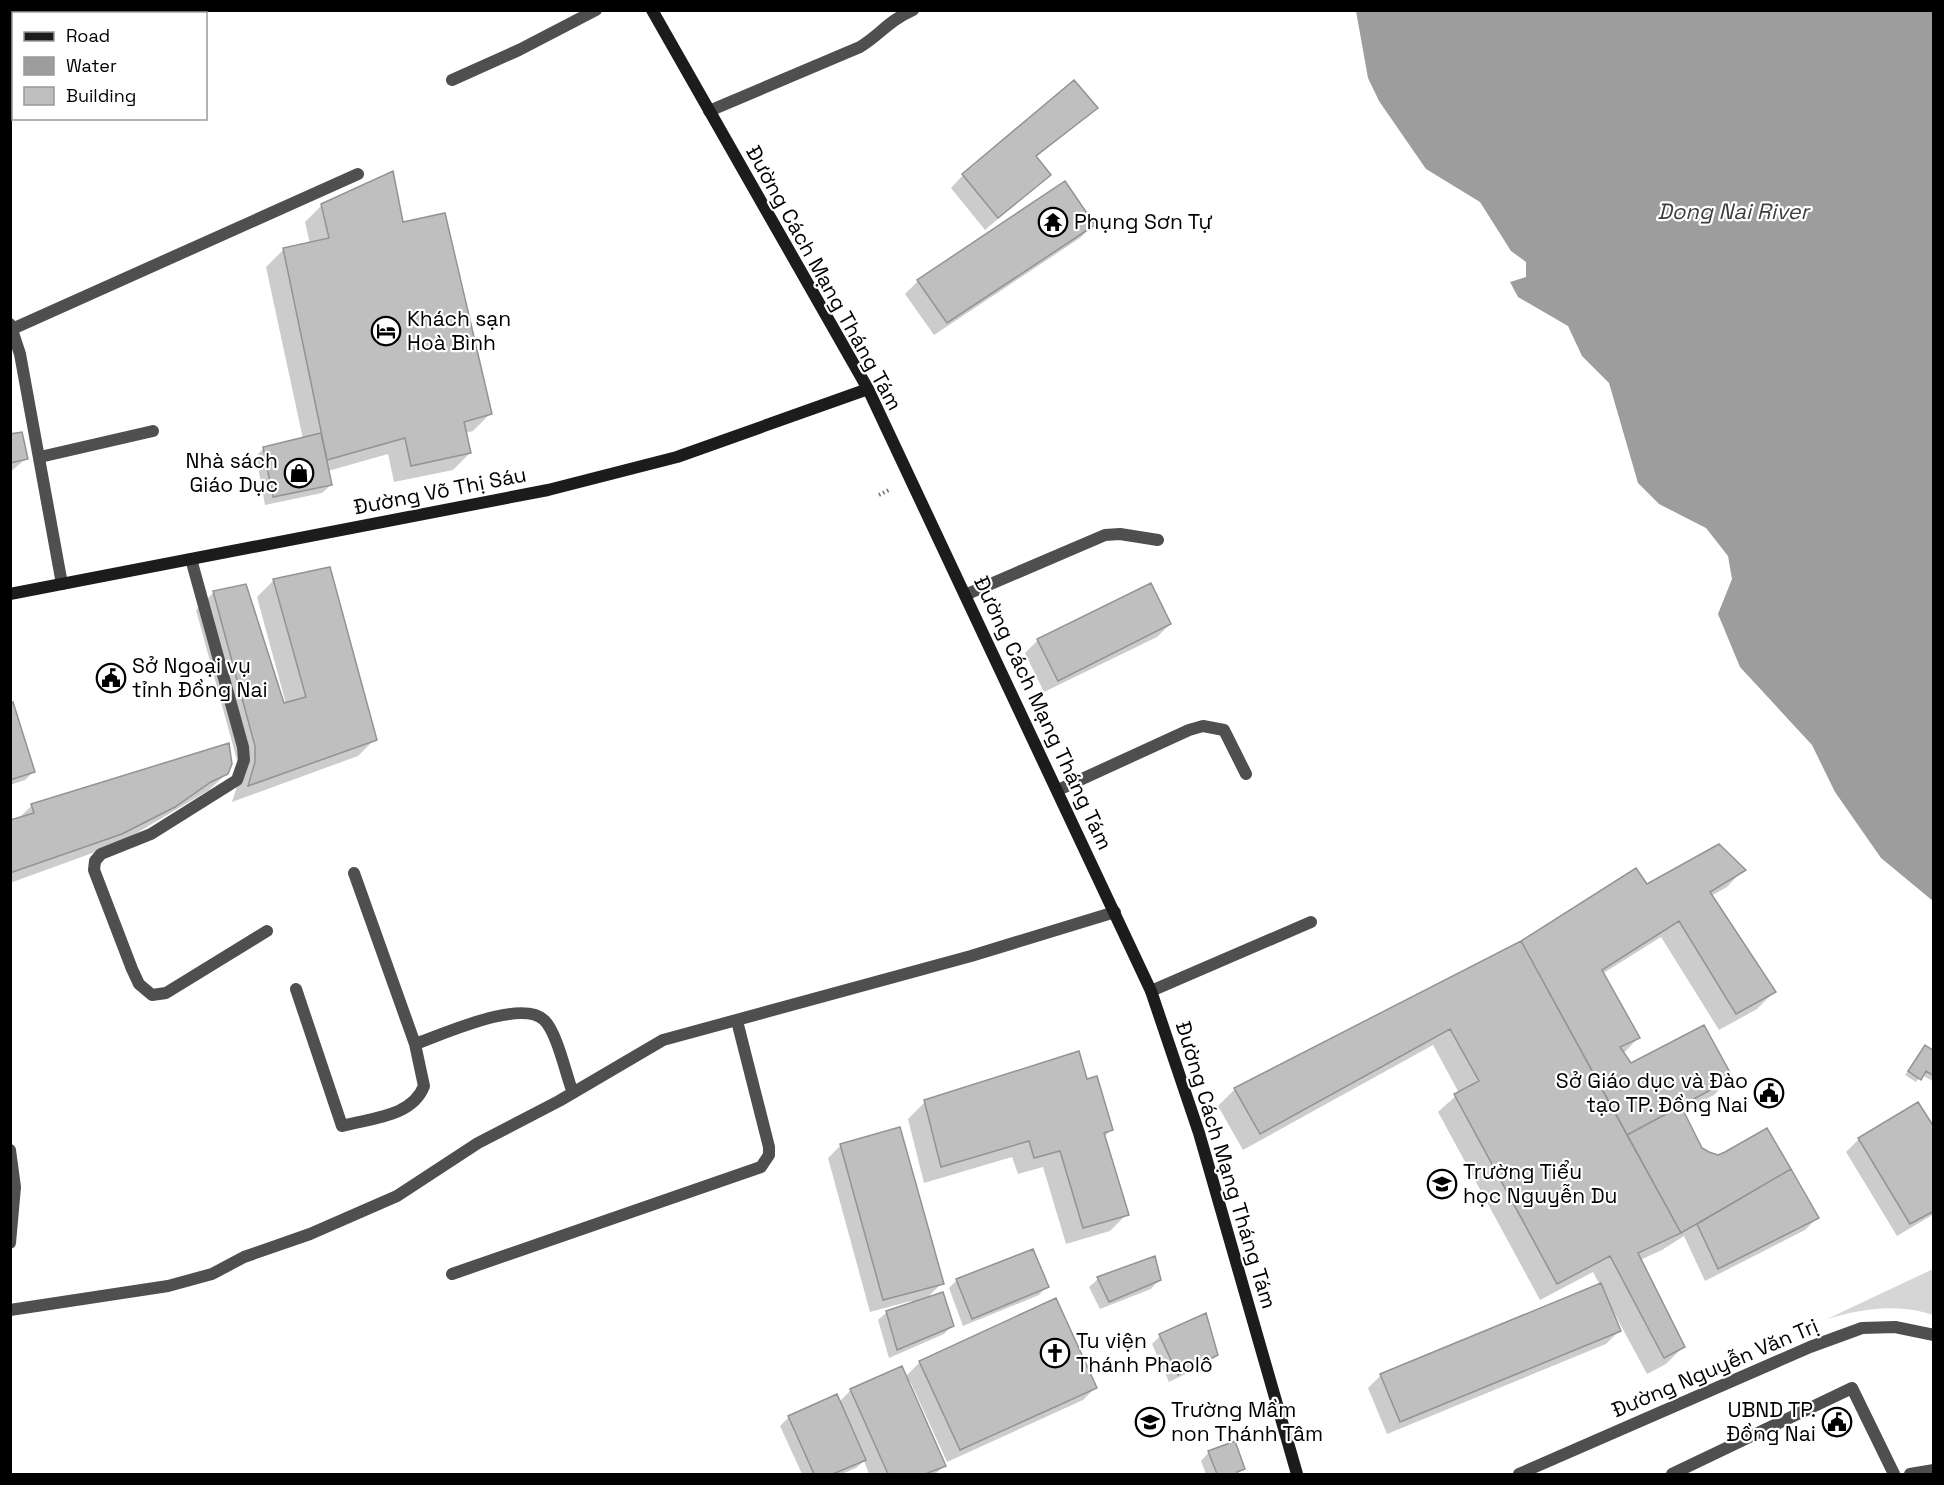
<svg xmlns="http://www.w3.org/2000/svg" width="1944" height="1485" font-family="'Space Grotesk',sans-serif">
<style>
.green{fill:#d6d6d6}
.water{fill:#9d9d9d}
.shadow{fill:#0003}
.building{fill:#bfbfbf;stroke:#939393;stroke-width:1.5}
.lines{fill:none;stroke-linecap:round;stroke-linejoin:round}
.path{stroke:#717171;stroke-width:4;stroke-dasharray:1.5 3;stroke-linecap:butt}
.service{stroke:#4f4f4f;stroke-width:12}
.minor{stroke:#4f4f4f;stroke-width:12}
.tertiary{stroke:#4f4f4f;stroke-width:12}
.secondary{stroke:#1c1c1c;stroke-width:12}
.labels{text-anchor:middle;stroke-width:4.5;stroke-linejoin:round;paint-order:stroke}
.poi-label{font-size:21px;fill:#000;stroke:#fff;text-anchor:start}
.street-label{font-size:21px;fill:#000;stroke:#fff}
.water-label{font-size:22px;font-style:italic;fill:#3e3e3e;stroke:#fff}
</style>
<rect width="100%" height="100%" fill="#fff"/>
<path class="green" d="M 1933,1269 L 1933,1315 C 1898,1303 1862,1309 1827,1319 Z"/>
<path class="water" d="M 1356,11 L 1933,11 L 1933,901 L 1881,858 L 1835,792 L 1812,745 L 1740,667 L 1718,614 L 1732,579 L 1728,556 L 1706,528 L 1659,504 L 1638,483 L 1609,383 L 1582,356 L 1568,326 L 1518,297 L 1510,282 L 1526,277 L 1526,262 L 1511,251 L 1480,202 L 1426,169 L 1379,101 L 1368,78 Z"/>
<path class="shadow" d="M 1096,108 L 1035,158 L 1049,175 L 985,230 L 951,188 L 963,175 Z
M 322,205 L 402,223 L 490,414 L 473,431 L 465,433 L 470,453 L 453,470 L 394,482 L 388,454 L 328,471 L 331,485 L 322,493 L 265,505 L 256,456 L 264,448 L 303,439 L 266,267 L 283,250 L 310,244 L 305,222 Z
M 1093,225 L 1080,238 L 934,335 L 905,294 L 918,281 Z
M 10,436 L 27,458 L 10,472 Z
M 274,580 L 375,739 L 358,756 L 232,802 L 239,780 L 238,764 L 196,610 L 213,593 L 245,586 L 283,705 L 286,704 L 257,597 Z
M 1170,624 L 1157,637 L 1044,692 L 1025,653 L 1038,640 Z
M 10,704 L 33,772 L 25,780 L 10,785 Z
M 227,773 L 209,790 L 120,843 L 10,883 L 10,822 L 17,820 L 32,805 Z
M 1743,870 L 1727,887 L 1711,896 L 1774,992 L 1757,1009 L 1719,1030 L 1661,937 L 1602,974 L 1638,1038 L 1623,1054 L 1630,1065 L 1731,1078 L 1714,1095 L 1682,1112 L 1701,1149 L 1718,1156 L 1766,1130 L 1817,1218 L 1805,1230 L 1705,1281 L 1684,1236 L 1662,1250 L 1640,1260 L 1683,1347 L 1666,1364 L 1647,1374 L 1612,1309 L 1610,1310 L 1619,1331 L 1606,1344 L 1387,1434 L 1368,1388 L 1381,1375 L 1600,1285 L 1593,1272 L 1540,1300 L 1438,1112 L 1459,1093 L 1433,1045 L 1243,1150 L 1218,1106 L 1235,1089 L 1647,886 Z
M 1922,1051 L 1934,1053 L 1934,1082 L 1922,1075 L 1916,1082 L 1905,1075 Z
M 925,1102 L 1111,1130 L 1104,1137 L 1127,1214 L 1110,1231 L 1066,1244 L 1043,1167 L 1018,1174 L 1012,1157 L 924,1183 L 908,1119 Z
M 1934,1130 L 1934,1214 L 1897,1236 L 1846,1152 L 1859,1139 Z
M 841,1145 L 942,1283 L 926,1299 L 952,1326 L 944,1334 L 889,1358 L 878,1320 L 887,1312 L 912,1304 L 911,1301 L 870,1312 L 828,1158 Z
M 1154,1258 L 1159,1280 L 1151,1289 L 1100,1309 L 1089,1287 L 1098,1279 Z
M 957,1280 L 1047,1286 L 1039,1295 L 963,1326 L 949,1288 Z
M 1160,1336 L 1217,1354 L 1208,1363 L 1169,1382 L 1152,1344 Z
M 920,1362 L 1096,1387 L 1083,1400 L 947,1462 L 910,1381 L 907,1382 L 944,1466 L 935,1474 L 869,1474 L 864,1461 L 856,1468 L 842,1474 L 802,1474 L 780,1426 L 789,1417 L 839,1402 L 851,1390 L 905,1377 Z
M 1209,1452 L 1243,1469 L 1237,1474 L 1206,1474 L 1201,1461 Z"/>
<path class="building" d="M 1074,80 L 1098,108 L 1036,156 L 1051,175 L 998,218 L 962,174 Z
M 393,171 L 403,222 L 445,213 L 492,414 L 464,422 L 471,453 L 411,466 L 405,438 L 327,460 L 283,248 L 329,238 L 321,204 Z
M 1065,181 L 1095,225 L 947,323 L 917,280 Z
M 22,432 L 28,459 L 10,463 L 10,434 Z
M 321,433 L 332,485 L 273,497 L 263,447 Z
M 330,567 L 377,740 L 248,786 L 255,762 L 255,746 L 213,591 L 246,584 L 284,703 L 306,697 L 273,579 Z
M 1151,583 L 1171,624 L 1058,681 L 1037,639 Z
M 10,702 L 13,702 L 35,772 L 10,780 Z
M 229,743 L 232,764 L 228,774 L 211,782 L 175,807 L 122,834 L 10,873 L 10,820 L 34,813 L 31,804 Z
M 1719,844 L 1746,870 L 1710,892 L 1776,992 L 1736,1014 L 1679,921 L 1602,970 L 1640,1038 L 1620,1047 L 1631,1063 L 1704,1025 L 1733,1078 L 1627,1135 L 1521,941 L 1636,868 L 1647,884 Z
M 1521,941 L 1681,1233 L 1638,1253 L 1685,1347 L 1664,1358 L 1610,1256 L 1557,1284 L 1454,1094 L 1479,1081 L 1450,1029 L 1260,1134 L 1234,1088 Z
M 1925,1045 L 1934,1051 L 1934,1076 L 1926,1071 L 1921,1080 L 1908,1071 Z
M 1079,1051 L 1087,1079 L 1097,1076 L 1113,1130 L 1104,1133 L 1129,1215 L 1083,1228 L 1060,1151 L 1034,1158 L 1029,1141 L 941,1167 L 924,1100 Z
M 1918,1102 L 1934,1127 L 1934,1211 L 1910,1224 L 1858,1138 Z
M 1681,1106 L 1702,1148 L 1709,1152 L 1718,1155 L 1725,1152 L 1767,1128 L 1791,1169 L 1681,1233 L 1627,1135 Z
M 900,1127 L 944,1284 L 883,1300 L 840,1144 Z
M 1791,1169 L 1819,1218 L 1718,1269 L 1697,1224 Z
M 1033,1249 L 1049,1287 L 972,1319 L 956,1279 Z
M 1155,1256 L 1161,1280 L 1109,1302 L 1097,1277 Z
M 1601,1283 L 1621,1331 L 1400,1422 L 1380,1374 Z
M 943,1292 L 954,1326 L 897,1350 L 886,1311 Z
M 1056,1298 L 1097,1388 L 960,1450 L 919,1361 Z
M 1206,1313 L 1218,1355 L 1178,1375 L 1159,1334 Z
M 902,1366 L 946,1466 L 925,1474 L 888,1474 L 850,1389 Z
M 837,1394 L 866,1460 L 833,1474 L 814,1474 L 788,1416 Z
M 1235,1441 L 1245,1469 L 1237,1472 L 1238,1474 L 1217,1474 L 1208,1451 Z"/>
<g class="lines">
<path class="path" d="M 879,495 L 891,489"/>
<path class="service" d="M 43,10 L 44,14
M 10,12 L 13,10
M 92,14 L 104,10
M 709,111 L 860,47 C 881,34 888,21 913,10
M 296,989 L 342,1126 C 371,1118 412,1117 424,1086 L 415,1044 L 354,873
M 415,1044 C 442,1035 521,998 544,1020 C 557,1032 566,1075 573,1093
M 10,1150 L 15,1187 L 10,1243
M 10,1310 L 168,1286 L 212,1274 L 244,1257 L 310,1234 L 397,1196 L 478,1143 L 559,1101 L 663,1040 L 971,956 L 1115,912
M 1672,1474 L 1852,1388 L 1894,1474
M 1910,1474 L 1934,1470"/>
<path class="minor" d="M 452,80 L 519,50 L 596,10
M 10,324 L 20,354 L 62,584
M 10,330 L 358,174
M 40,457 L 153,431
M 191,559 L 243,747 L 244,760 L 237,780 L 151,834 L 101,854 L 95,861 L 94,870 L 132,969 L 139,984 L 152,995 L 166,993 L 267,931
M 965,595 L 1105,535 L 1120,534 L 1158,540
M 1058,790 L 1189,730 L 1203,726 L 1224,730 L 1246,774
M 1151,991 L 1311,922
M 452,1274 L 761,1167 L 769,1155 L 769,1147 L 737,1021"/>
<path class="tertiary" d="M 1519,1474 L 1810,1347 L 1862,1328 L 1895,1327 L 1934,1335"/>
<path class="secondary" d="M 652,10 L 868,389 L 1151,991 L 1199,1133 L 1297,1474
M 10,594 L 548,490 L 677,457 L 868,389"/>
</g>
<defs>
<g id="temple-ring" transform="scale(1.5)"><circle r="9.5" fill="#fff" stroke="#000" stroke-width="1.5"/><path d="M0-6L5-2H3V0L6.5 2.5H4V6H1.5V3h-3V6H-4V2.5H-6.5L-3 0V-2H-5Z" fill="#000"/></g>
<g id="hotel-ring" transform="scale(1.5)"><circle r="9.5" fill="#fff" stroke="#000" stroke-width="1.5"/><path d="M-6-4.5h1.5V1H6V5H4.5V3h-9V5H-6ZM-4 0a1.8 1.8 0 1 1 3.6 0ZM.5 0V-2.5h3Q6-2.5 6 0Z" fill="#000"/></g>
<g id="shop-ring" transform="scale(1.5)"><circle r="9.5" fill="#fff" stroke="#000" stroke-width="1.5"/><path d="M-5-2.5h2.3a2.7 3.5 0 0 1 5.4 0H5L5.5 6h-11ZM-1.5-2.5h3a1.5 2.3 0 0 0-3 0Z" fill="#000"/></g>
<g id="civic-ring" transform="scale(1.5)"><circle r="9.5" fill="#fff" stroke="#000" stroke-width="1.5"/><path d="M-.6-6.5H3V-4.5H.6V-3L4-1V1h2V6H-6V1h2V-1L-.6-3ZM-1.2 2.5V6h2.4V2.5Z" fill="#000"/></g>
<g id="school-ring" transform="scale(1.5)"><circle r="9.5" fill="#fff" stroke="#000" stroke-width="1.5"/><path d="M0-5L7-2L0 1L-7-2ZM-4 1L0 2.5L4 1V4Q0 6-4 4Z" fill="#000"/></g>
<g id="church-ring" transform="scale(1.5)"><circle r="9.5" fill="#fff" stroke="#000" stroke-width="1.5"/><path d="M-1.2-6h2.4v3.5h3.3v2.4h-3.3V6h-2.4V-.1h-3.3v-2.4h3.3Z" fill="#000"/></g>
</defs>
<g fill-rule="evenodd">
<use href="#temple-ring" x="1053" y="222"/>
<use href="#hotel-ring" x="386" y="331"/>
<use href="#shop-ring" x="299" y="473"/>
<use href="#civic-ring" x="111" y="678"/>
<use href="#civic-ring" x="1769" y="1093"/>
<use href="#school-ring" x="1442" y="1184"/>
<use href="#church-ring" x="1055" y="1353"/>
<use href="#school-ring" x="1150" y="1422"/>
<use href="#civic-ring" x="1837" y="1422"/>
</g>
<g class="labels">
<g class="poi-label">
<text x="1074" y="229">Phụng Sơn Tự</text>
<text x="407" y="326">Khách sạn<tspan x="407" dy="24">Hoà Bình</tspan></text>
<text x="278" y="468" text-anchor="end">Nhà sách<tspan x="278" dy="24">Giáo Dục</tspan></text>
<text x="132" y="673">Sở Ngoại vụ<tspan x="132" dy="24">tỉnh Đồng Nai</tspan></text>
<text x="1748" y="1088" text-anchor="end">Sở Giáo dục và Đào<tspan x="1748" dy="24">tạo TP. Đồng Nai</tspan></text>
<text x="1463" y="1179">Trường Tiểu<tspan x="1463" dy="24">học Nguyễn Du</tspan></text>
<text x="1076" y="1348">Tu viện<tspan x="1076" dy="24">Thánh Phaolô</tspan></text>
<text x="1171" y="1417">Trường Mầm<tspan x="1171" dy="24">non Thánh Tâm</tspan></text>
<text x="1816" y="1417" text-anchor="end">UBND TP.<tspan x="1816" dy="24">Đồng Nai</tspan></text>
</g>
<g class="street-label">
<text transform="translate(824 278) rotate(61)" y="7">Đường Cách Mạng Tháng Tám</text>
<text transform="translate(440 491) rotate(-11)" y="7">Đường Võ Thị Sáu</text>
<text transform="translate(1043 713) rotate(65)" y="7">Đường Cách Mạng Tháng Tám</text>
<text transform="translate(1226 1165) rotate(73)" y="7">Đường Cách Mạng Tháng Tám</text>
<text transform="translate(1715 1368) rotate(-23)" y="7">Đường Nguyễn Văn Trị</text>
</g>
<g class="water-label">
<text x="1733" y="219">Dong Nai River</text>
</g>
</g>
<rect width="1944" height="1485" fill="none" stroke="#000000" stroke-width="24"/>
<rect x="12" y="12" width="195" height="108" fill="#ffffff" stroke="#999999" stroke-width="1.5"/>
<rect x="24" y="32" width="30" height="9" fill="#1c1c1c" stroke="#999999" stroke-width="1.5"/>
<text x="66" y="42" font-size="18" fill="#000000">Road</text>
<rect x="24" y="57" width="30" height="18" fill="#9d9d9d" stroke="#999999" stroke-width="1.5"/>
<text x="66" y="72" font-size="18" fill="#000000">Water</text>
<rect x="24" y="87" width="30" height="18" fill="#bfbfbf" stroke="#999999" stroke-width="1.5"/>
<text x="66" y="102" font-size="18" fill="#000000">Building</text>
</svg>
